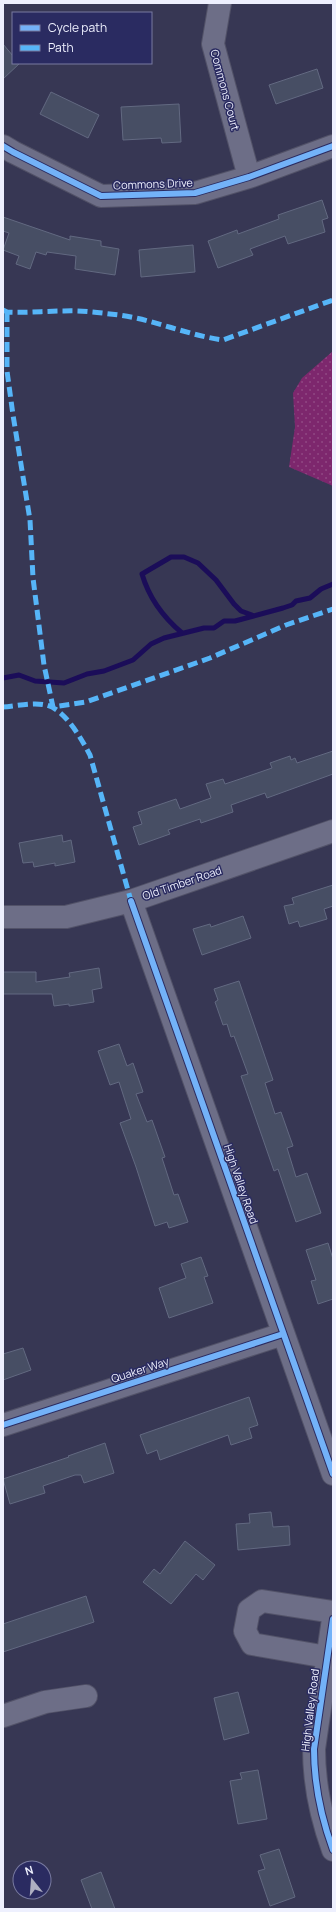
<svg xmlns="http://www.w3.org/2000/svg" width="336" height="1912" font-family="Manrope,sans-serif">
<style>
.park{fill:url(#park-dots)}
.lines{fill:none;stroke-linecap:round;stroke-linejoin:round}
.stream{stroke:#1b0d59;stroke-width:5}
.building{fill:#474e64;stroke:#626981}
.minor-casing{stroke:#525268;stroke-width:24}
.minor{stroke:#6d6e87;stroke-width:22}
.quiet{stroke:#56b5f8;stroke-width:5;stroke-dasharray:10 5;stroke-linecap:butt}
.cycleway-casing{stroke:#2a2b61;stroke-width:8}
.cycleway{stroke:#73b2f8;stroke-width:6}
.labels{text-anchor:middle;stroke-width:3;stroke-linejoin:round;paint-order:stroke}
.street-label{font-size:11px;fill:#eef0fe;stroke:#2a2b61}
</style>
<defs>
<pattern id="park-dots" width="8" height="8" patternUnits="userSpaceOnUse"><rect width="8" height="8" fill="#7d276d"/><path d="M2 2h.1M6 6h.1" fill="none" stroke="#904783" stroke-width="1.8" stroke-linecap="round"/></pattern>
</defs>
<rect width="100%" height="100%" fill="#373754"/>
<path class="park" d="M 333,351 L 333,486 L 289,467 L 295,427 L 293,393 L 302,378 Z"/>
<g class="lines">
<path class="stream" d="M 182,633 C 163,617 149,598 142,574 L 171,557 L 184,557 L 198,563 L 216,580 L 234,604 L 241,611 L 252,615
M 3,678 L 19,675 L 35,681 L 64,683 L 87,674 L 104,671 L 133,660 L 151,644 L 164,638 L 204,628 L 214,628 L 224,621 L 235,621 L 283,608 L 292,605 L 296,601 L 310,598 L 321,589 L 333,584"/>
</g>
<path class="building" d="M 3,44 L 13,56 L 13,63 L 20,63 L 3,79 Z
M 317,69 L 323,88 L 276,104 L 269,85 Z
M 51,92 L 99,115 L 88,138 L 40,114 Z
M 179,104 L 181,142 L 162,143 L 161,138 L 123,140 L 121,107 Z
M 322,200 L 328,218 L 322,220 L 325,232 L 288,244 L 285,236 L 250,249 L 253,255 L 218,268 L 208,241 L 237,230 L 238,234 L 279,219 L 278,215 Z
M 3,217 L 70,240 L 70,236 L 101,241 L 101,246 L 119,249 L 115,275 L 75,269 L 76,256 L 47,252 L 46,255 L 36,252 L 30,269 L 16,264 L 19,256 L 3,250 L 9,233 L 3,231 Z
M 193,245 L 195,272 L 141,277 L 139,250 Z
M 333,751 L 333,774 L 267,798 L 265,793 L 231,805 L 233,812 L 201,823 L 200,819 L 168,830 L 170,834 L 139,845 L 133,827 L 142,824 L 138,812 L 176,799 L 180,809 L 211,798 L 206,784 L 223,779 L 225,784 L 243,778 L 272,768 L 270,763 L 290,756 L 291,760 L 295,758 L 297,763 Z
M 62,835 L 63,842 L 71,840 L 75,862 L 55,866 L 55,863 L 34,867 L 33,862 L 23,863 L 19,843 Z
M 333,885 L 333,906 L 324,909 L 327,919 L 300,927 L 298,921 L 289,924 L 284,906 L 294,904 L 292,898 Z
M 243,916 L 251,938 L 202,955 L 193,929 L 210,924 L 211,927 Z
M 99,968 L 102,988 L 92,990 L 94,1002 L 69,1006 L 69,1004 L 54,1006 L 52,994 L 3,994 L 3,972 L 36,972 L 36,982 L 70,977 L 69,973 Z
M 239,981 L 273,1080 L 265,1083 L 275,1114 L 281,1112 L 293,1146 L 287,1148 L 296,1177 L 307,1173 L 321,1213 L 296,1222 L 278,1169 L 274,1171 L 241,1076 L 248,1074 L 234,1036 L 231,1037 L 227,1024 L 223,1025 L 215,1002 L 218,1000 L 214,989 Z
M 119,1044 L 127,1066 L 133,1063 L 143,1092 L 136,1094 L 147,1122 L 152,1120 L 165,1157 L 162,1158 L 174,1195 L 178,1194 L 188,1222 L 169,1228 L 167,1222 L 155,1226 L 136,1167 L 120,1123 L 131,1119 L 119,1082 L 110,1085 L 98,1051 Z
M 328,1243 L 333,1259 L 333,1299 L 318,1304 L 311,1281 L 316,1280 L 306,1250 Z
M 201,1257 L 208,1276 L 204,1277 L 213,1303 L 169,1318 L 159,1288 L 186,1278 L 181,1264 Z
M 23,1348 L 31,1370 L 3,1380 L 3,1354 Z
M 249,1397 L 258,1425 L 249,1428 L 252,1438 L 231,1445 L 228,1435 L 160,1460 L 157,1450 L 147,1454 L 140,1435 Z
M 105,1443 L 114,1473 L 84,1483 L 81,1475 L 75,1475 L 43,1486 L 45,1493 L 10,1504 L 3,1479 L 69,1457 L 68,1456 Z
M 271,1512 L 273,1527 L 289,1526 L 290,1545 L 238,1550 L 236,1524 L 250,1523 L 249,1514 Z
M 185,1541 L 215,1565 L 203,1580 L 196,1574 L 171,1604 L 143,1582 L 154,1569 L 160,1574 Z
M 86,1596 L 94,1622 L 3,1652 L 3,1624 Z
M 238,1692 L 249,1733 L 224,1740 L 214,1698 Z
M 258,1770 L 267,1819 L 238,1824 L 230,1781 L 242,1779 L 240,1773 Z
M 279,1849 L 295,1897 L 270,1906 L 258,1871 L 265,1869 L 260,1855 Z
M 101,1872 L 115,1909 L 92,1909 L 81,1880 Z"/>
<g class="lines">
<g class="minor-casing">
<path id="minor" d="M 220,3 L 213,44 L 249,177
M 3,146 L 13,152 L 101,196 L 195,193 L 249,177 L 333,146
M 131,901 L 333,1474
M 3,917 L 66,917 L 131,901 L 333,831
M 3,1425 L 283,1334
M 333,1619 L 314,1749 C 314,1785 321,1817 333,1850
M 327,1657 L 252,1644 L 245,1631 L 249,1610 L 262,1601 L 333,1612
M 3,1716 L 45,1702 L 86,1696"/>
</g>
<use href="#minor" class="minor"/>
<path class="quiet" d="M 3,310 L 7,312 C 26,313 45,311 64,311 C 82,310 101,313 119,315 C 155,320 187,335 223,340 L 333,300
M 7,312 L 7,371 L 13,415 L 30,520 L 33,578 L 44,665 L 53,707 L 86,702 L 210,658 L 286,625 L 333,609
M 3,707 C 17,706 33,702 46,705 C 65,709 82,740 90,755 L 131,901"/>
<g class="cycleway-casing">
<path id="cycleway" d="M 3,146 L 13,152 L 101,196 L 195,193 L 249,177 L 333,146
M 131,901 L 333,1474
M 3,1425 L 283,1334
M 333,1619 L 314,1749 C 314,1785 321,1817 333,1850"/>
</g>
<use href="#cycleway" class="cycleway"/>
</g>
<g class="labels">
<g class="street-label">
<text transform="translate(225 90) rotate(75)" y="4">Commons Court</text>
<text transform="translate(153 184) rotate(-2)" y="4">Commons Drive</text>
<text transform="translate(182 883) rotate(-19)" y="4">Old Timber Road</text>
<text transform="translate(241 1184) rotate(71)" y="4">High Valley Road</text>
<text transform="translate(140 1370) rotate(-18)" y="4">Quaker Way</text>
<text transform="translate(310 1710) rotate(-83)" y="4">High Valley Road</text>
</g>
</g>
<rect width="336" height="1912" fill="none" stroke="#eef0fe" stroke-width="8"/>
<rect x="12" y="12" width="140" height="52" fill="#2a2b61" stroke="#787aa0"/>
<rect x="20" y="25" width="20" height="6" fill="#73b2f8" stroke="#787aa0"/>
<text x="48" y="32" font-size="12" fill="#eef0fe">Cycle path</text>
<rect x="20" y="45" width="20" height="6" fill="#56b5f8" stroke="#787aa0"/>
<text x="48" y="52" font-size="12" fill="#eef0fe">Path</text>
<g transform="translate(32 1880) rotate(343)"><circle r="19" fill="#2a2b61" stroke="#787aa0"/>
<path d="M0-3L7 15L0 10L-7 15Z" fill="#aeafc2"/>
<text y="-6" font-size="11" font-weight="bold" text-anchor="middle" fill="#eef0fe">N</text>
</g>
</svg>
